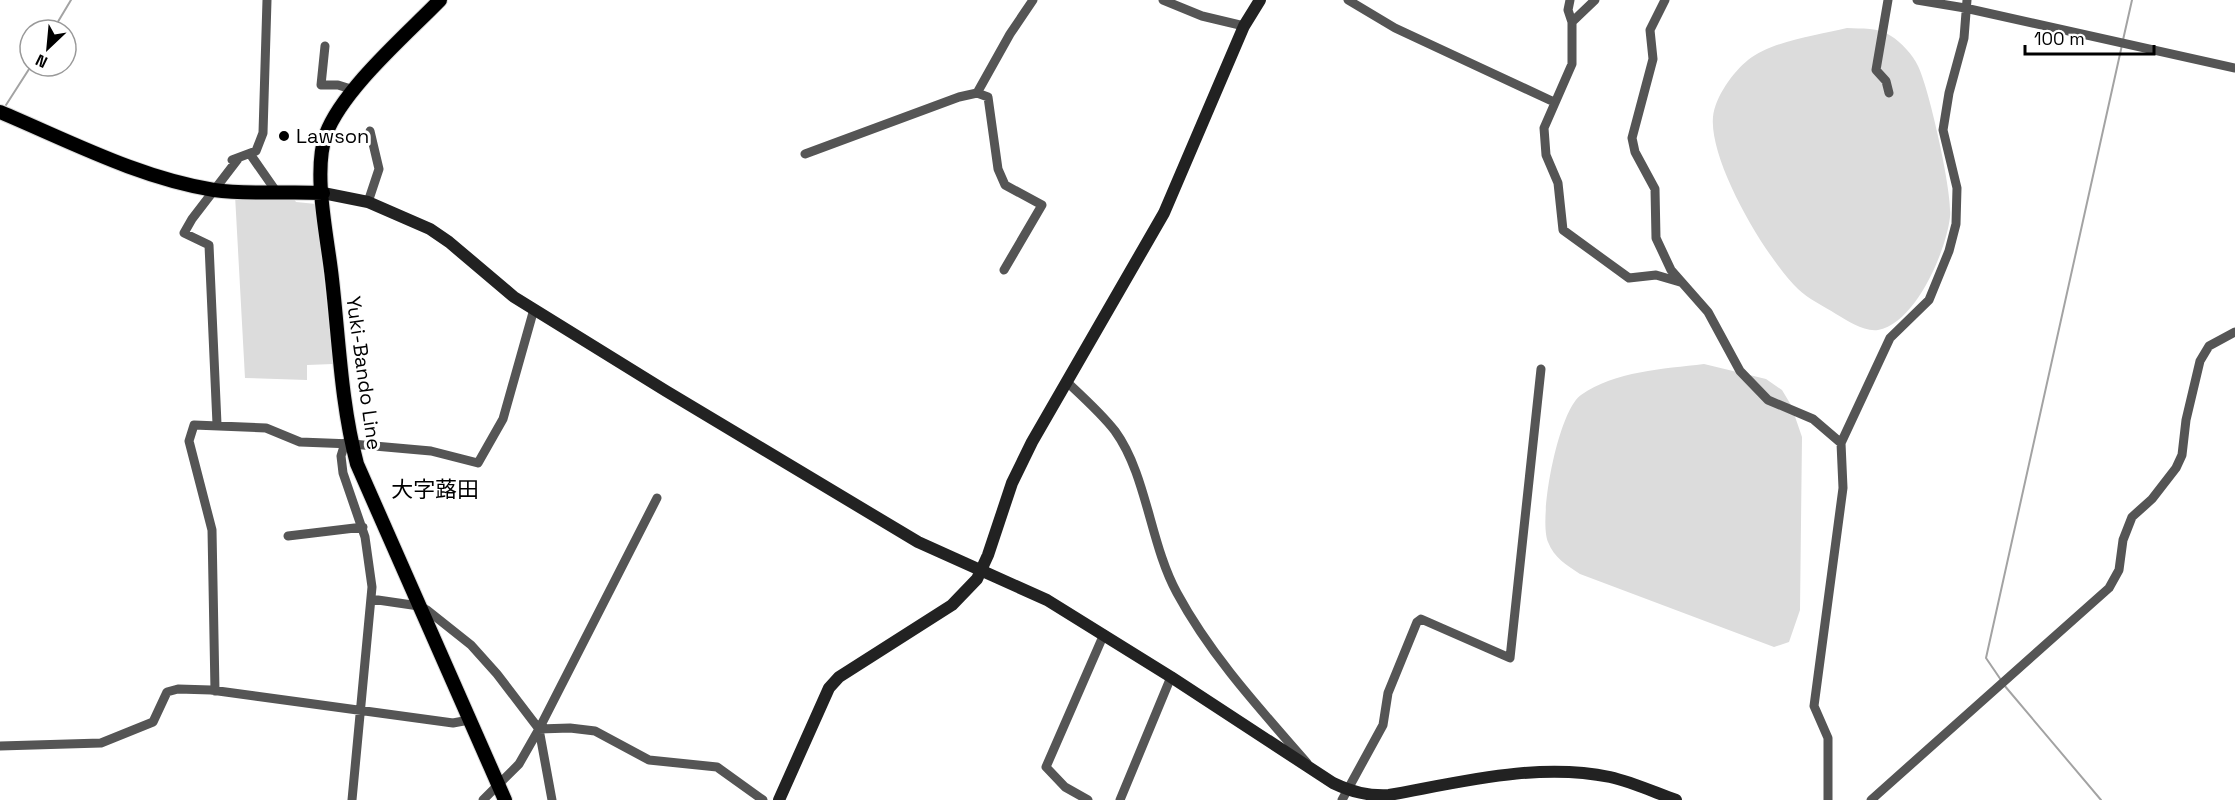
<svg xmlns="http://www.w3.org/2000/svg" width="2235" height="800" font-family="'Space Grotesk','Noto Sans JP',sans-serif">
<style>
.green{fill:#dcdcdc}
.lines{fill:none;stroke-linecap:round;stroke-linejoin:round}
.stream{stroke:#a3a3a3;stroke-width:2}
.primary-casing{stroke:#dbdbdb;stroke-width:16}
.street{stroke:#555;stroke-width:9}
.secondary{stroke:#222;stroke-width:12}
.primary{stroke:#000;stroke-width:14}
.poi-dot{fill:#000;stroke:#fff;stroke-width:2}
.labels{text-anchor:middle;stroke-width:6;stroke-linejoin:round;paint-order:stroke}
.poi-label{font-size:20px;fill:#000;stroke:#fff;text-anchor:start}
.street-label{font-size:20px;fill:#000;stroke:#fff}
.quarter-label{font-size:22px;fill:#000;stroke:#fff}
</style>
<rect width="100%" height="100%" fill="#fff"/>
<path class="green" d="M 1847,28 C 1862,29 1878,27 1891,36 C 1901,42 1913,55 1918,66 C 1929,88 1953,194 1950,217 C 1946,251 1916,323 1878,330 C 1864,332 1848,321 1836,314 C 1824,306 1808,299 1798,289 C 1766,258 1709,162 1713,117 C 1715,97 1733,72 1748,60 C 1772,41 1818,35 1847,28 Z
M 235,195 L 294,199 L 296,202 L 316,204 L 333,364 L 307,365 L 307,380 L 245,378 Z
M 1704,364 L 1766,379 L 1782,390 L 1791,405 L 1802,437 L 1800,610 L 1789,642 L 1774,647 L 1580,574 C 1567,565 1554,558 1548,542 C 1538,518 1558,411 1581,395 C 1615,371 1663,369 1704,364 Z"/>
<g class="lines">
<path class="stream" d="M 53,30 L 71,0
M 2123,40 L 2132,0
M 6,105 L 31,66
M 2001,680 L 1986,658 L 2122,45
M 2004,685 L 2101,800"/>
<g class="primary-casing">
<path id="primary" d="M 440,0 C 406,35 343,89 326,134 C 312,173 328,239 332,279 C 339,340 341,404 357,464 L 505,800
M 0,112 C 69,141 139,178 214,190 C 250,195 287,191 323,193"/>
</g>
<path class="street" d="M 1163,0 L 1202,16 L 1244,26
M 1348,0 L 1395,28 L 1554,102
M 1570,0 L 1568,10 L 1572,22 L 1572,64 L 1544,128 L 1546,155 L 1558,183 L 1563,230 L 1629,278 L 1656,275 L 1680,282
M 1665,0 L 1650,30 L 1653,59 L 1632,138 L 1635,152 L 1655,189 L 1656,238 L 1671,270 L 1708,312 L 1740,371 L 1768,400 L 1813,419 L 1841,443
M 1888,0 L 1876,70 L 1886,81 L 1889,93
M 1917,0 L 1965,8 L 2235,68
M 1572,22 L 1595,0
M 325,46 L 321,85 L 338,85 L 354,90
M 977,93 L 1010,34 L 1033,0
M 250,154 L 278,194
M 805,154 L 959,97 L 977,93 L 988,97 L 998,169 L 1005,185 L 1042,205 L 1004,270
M 232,160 L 256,151 L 263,133 L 267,0
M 368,202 L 379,169 L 370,131
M 1067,382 C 1083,397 1102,414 1115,431 C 1147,475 1150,544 1177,593 C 1211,656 1260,709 1307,763
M 217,424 L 209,245 L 184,233 L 192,219 L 238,159
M 345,443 L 341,456 L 343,473 L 365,537 L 372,587 L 352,800
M 288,536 L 363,527
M 371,599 L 419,606 L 427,610 L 471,645 L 497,674 L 539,729 L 552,800
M 215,691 L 212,530 L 189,441 L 194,425 L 266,428 L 300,442 L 352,444 L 431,451 L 478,463 L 503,419 L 534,309
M 539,729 L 570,728 L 595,731 L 649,760 L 717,767 L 763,800
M 0,746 L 101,743 L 153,722 L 167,692 L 178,689 L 211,690 L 453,723 L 469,720
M 483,800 L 519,764 L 539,729 L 657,498
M 1088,800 L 1065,787 L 1046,767 L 1104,634
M 1120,800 L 1171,677
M 1342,800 L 1383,725 L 1388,693 L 1417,622 L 1421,619 L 1510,658 L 1541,369
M 1828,800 L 1828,738 L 1814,706 L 1843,488 L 1841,443 L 1890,338 L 1929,300 L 1949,251 L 1956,224 L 1957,188 L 1943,130 L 1949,93 L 1964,38 L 1967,0
M 1871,800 L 2109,588 L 2119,570 L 2123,540 L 2132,517 L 2152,499 L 2176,468 L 2182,455 L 2186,420 L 2200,361 L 2209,346 L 2235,332"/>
<path class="secondary" d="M 323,193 L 368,202 L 430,229 L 449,242 L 514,297 L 666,391 L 918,542 L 1047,600 L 1171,677 L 1333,783 C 1352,792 1368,796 1389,795 C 1461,782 1538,762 1610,777 C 1632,782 1654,792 1676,800
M 779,800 L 829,688 L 839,677 L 952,605 L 977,579 L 988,555 L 1012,483 L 1032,442 L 1164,213 L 1244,26 L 1260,0"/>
<use href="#primary" class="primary"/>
</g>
<circle class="poi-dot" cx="284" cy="136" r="6"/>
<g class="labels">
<g class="poi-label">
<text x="296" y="143">Lawson</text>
</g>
<g class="street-label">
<text transform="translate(364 373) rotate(82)" y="7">Yuki-Bando Line</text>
</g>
<g class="quarter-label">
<text x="435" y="497">大字蕗田</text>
</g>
</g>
<g transform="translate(48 48) rotate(206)"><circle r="28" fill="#ffffff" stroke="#999999" stroke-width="1.5"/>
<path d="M0-4.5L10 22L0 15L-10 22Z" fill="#000000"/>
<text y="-9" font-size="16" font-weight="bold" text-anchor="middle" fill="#000000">N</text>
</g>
<path d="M2025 45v9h129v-9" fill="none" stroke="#000000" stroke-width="3"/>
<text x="2034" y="45" font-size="18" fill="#000000" stroke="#ffffff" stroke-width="4.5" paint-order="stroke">100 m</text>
</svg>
